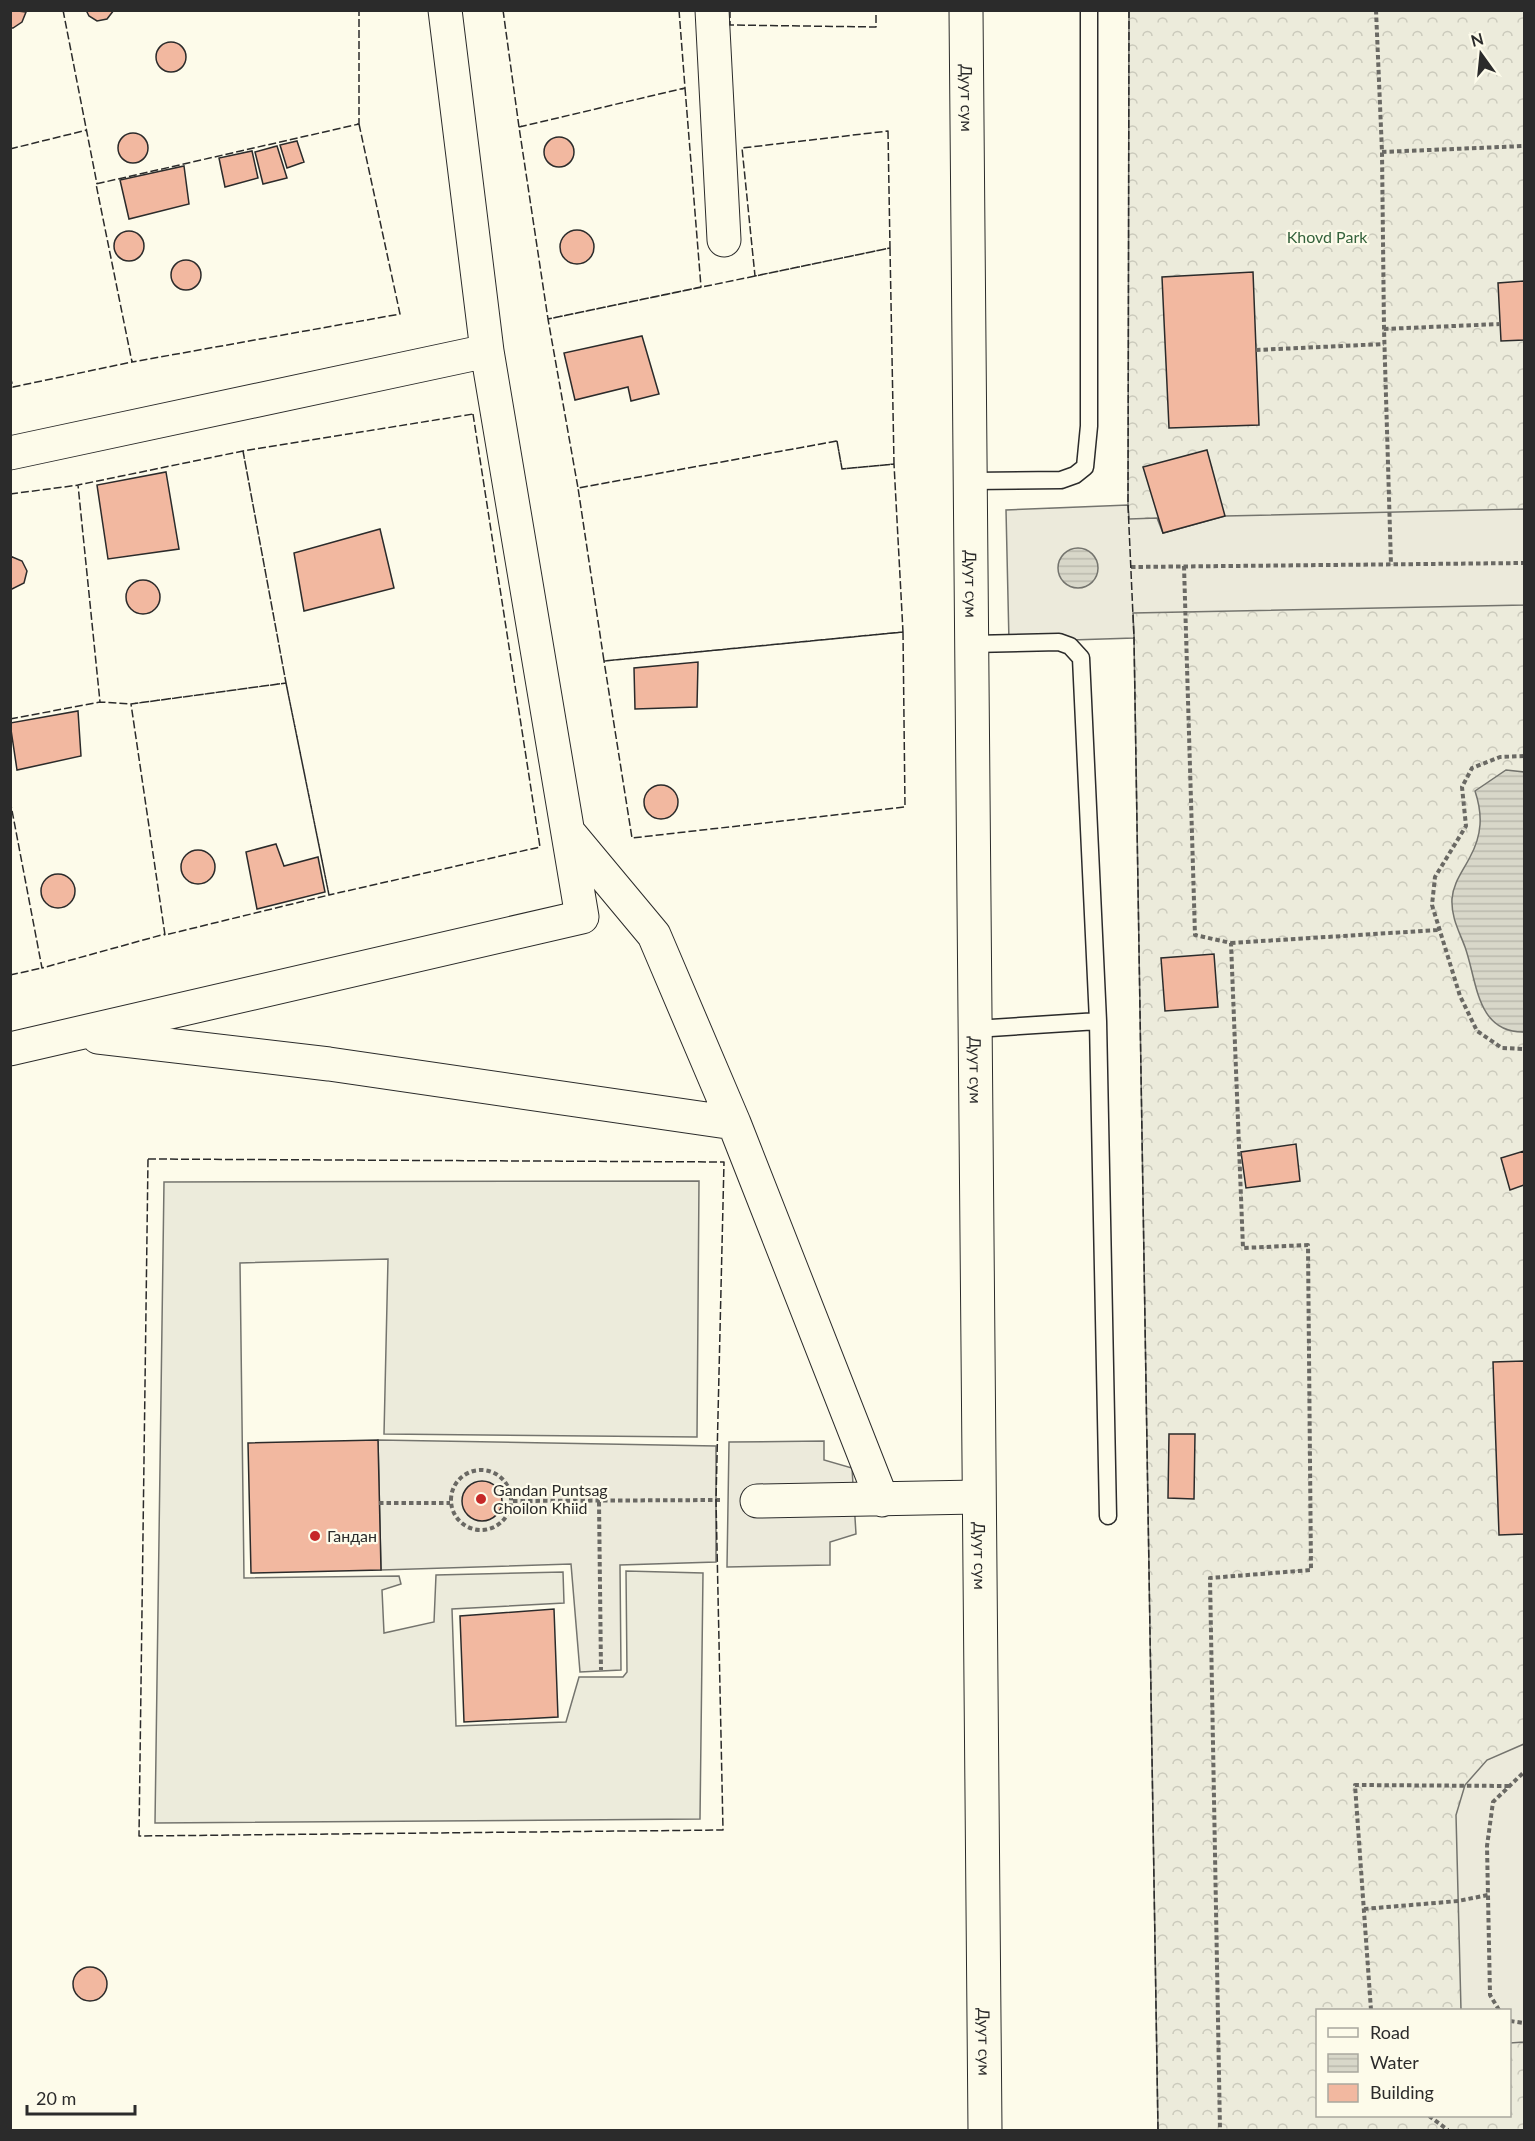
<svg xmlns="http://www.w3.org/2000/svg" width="1535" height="2141" font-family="Lato,sans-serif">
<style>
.grass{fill:#ecebdb;stroke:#74746e;stroke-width:1.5}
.forest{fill:url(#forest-crowns);stroke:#74746e;stroke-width:1.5;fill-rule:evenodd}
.parking{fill:#eceadb;stroke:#74746e;stroke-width:1.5}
.water{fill:url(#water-rules);stroke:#74746e;stroke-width:1.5}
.building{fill:#f2b8a0;stroke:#2b2b2b;stroke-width:1.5}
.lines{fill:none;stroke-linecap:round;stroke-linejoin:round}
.service-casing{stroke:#2b2b2b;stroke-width:19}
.minor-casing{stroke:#2b2b2b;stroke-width:35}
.secondary-casing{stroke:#2b2b2b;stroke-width:35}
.path{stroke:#6a6964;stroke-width:4;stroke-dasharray:4.5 3;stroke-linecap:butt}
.service{stroke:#fdfbea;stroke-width:16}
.minor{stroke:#fdfbea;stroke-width:33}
.secondary{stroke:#fdfbea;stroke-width:33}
.fence{stroke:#2b2b2b;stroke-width:1.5;stroke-dasharray:8 3;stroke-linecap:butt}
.poi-dot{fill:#c62828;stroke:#fdfbea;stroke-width:2}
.labels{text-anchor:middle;stroke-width:4.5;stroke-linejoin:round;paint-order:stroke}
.street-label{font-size:16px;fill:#2b2b2b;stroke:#fdfbea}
.park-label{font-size:16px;fill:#34623c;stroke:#fdfbea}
.poi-label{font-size:16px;fill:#2b2b2b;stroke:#fdfbea;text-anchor:start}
</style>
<defs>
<pattern id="forest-crowns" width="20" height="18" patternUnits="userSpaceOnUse" patternTransform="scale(1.5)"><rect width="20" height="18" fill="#ecebdb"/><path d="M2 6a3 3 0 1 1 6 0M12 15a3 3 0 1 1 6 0" fill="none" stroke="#cbcabc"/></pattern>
<pattern id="water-rules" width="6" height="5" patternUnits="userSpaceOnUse" patternTransform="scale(1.5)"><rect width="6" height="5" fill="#d8d7c9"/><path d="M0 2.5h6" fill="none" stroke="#bab9ad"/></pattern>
</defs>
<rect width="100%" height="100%" fill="#fdfbea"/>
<path class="grass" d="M 699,1181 L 697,1437 L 384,1434 L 388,1259 L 240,1263 L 244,1578 L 399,1576 L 401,1584 L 382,1590 L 384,1633 L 434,1622 L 436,1575 L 563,1572 L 564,1603 L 452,1609 L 456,1726 L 566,1722 L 579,1677 L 623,1677 L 627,1672 L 626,1571 L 703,1573 L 700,1819 L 155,1823 L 164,1182 Z"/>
<path class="forest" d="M 1129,11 L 1524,11 L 1524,2130 L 1158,2130 L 1134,638 L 1128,505 ZM 1318,2010 L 1510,2010 L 1510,2116 L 1318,2116 Z"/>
<path class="parking" d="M 1128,505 L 1129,519 L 1157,518 L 1163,533 L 1225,516 L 1524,509 L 1524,605 L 1133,613 L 1134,638 L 1009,642 L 1006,510 Z
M 378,1440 L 716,1446 L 716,1562 L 620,1565 L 621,1670 L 580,1672 L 571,1564 L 381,1570 Z
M 824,1441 L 824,1460 L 852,1468 L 856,1534 L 830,1542 L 830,1565 L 727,1567 L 729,1442 Z
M 1524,1744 L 1524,2042 L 1510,2043 L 1510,2010 L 1461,2010 L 1456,1815 L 1465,1785 L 1487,1760 Z"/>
<path class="water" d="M1058 568a20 20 0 1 1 40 0a20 20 0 1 1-40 0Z
M 1506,770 L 1524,772 L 1524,1032 C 1476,1033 1477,980 1465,947 C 1459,931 1451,917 1452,899 C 1453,883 1463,871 1470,857 C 1482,835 1483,815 1475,791 Z"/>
<path class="building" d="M 10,10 L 26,12 L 22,22 L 13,28 L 10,28 Z
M 86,10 L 114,10 L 107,19 L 97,21 L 89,16 Z
M156 57a15 15 0 1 1 30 0a15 15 0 1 1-30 0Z
M118 148a15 15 0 1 1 30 0a15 15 0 1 1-30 0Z
M544 152a15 15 0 1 1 30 0a15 15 0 1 1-30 0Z
M 297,141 L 304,162 L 287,168 L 280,145 Z
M 277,146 L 287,178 L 263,184 L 255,152 Z
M 252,151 L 258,178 L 225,187 L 219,158 Z
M 184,166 L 189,204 L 129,219 L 120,180 Z
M560 247a17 17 0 1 1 34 0a17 17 0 1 1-34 0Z
M114 246a15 15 0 1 1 30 0a15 15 0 1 1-30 0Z
M171 275a15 15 0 1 1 30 0a15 15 0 1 1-30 0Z
M 1253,272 L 1259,425 L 1169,428 L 1162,277 Z
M 1524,281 L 1524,340 L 1501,341 L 1498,283 Z
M 642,336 L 659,394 L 631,401 L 628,387 L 575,400 L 564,353 Z
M 1207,450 L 1225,516 L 1163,533 L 1143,467 Z
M 166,472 L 179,549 L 108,559 L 97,485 Z
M 380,529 L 394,588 L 304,611 L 294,553 Z
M 10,556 L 22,561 L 27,571 L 24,583 L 10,590 Z
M126 597a17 17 0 1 1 34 0a17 17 0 1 1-34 0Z
M 698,662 L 697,707 L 635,709 L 634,668 Z
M 78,711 L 81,756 L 17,770 L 10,723 Z
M644 802a17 17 0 1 1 34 0a17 17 0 1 1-34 0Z
M 276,844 L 284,866 L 318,857 L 325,892 L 257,909 L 246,852 Z
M181 867a17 17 0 1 1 34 0a17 17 0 1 1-34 0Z
M41 891a17 17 0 1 1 34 0a17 17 0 1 1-34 0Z
M 1214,954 L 1218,1007 L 1165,1011 L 1161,958 Z
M 1296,1144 L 1300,1181 L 1246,1188 L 1241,1152 Z
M 1524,1151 L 1524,1185 L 1510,1190 L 1501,1158 Z
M 1524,1361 L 1524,1534 L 1499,1535 L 1493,1362 Z
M 1169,1434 L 1195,1434 L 1194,1499 L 1168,1498 Z
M 378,1440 L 381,1570 L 251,1573 L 248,1443 Z
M462 1501a20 20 0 1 1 40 0a20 20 0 1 1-40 0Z
M 554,1609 L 558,1717 L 464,1722 L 460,1616 Z
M73 1984a17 17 0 1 1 34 0a17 17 0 1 1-34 0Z"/>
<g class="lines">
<g class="service-casing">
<path id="service" d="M 972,481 L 1061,480 L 1075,475 L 1085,467 L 1089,426 L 1089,10
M 972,644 L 1059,642 L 1070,646 L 1081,658 L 1098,1021 L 1108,1516
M 975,1029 L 1098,1021"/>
</g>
<g class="minor-casing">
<path id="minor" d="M 712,10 L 724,240
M 10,453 L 487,351
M 569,833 L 654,935 L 734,1123
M 98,1037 L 329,1064 L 734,1123 L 882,1500
M 10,1049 L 582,917 L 487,351 L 445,10
M 757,1501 L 977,1497"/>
</g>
<g class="secondary-casing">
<g id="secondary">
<path id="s1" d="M 966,10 L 985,2130"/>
</g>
</g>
<path class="path" d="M 1376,10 L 1382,152 L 1384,329 L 1391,565
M 1382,152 L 1524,146
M 1384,329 L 1500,324
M 1256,350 L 1384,344
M 1184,566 L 1195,935 L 1231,943 L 1243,1248 L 1308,1245 L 1311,1570 L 1210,1578 L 1220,2130
M 1131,567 L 1524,563
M 1524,756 L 1500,757 L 1472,768 L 1462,787 L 1466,826 L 1435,877 L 1432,905 L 1460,996 L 1477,1031 L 1502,1048 L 1524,1049
M 1231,943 L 1438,930
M451 1500a30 30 0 1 1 60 0a30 30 0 1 1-60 0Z
M 513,1501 L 722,1500
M 599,1502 L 601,1670
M 379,1503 L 450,1503
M 1364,1909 L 1458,1901 L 1488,1895
M 1371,2010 L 1355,1785 L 1509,1786
M 1499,2010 L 1490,1995 L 1487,1846 L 1493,1802 L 1524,1772
M 1510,2021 L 1524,2023
M 1429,2116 L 1448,2130"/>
<use href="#service" class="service"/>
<use href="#minor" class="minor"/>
<use href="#secondary" class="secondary"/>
<path class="fence" d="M 63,10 L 97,184
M 503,10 L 519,127 L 522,126
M 679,10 L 685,88 L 682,89
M 730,10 L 730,25 L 876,27 L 876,10
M 1129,10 L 1128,505 L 1134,638 L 1158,2130
M 685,88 L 701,287 L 548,319 L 519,127 Z
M 357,124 L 359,124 L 359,10
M 359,124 L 400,314 L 132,362 L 96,184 Z
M 888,131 L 890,248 L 755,276 L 742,148 Z
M 10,149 L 87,130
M 890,248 L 894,464 L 842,469 L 837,441 L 578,488 L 548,319 Z
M 10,376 L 13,387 L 132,362 L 132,360
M 473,414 L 540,847 L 329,895 L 286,683 L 243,451 Z
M 837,441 L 842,469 L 894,464 L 903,632 L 604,661 L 578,488 Z
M 243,451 L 286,683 L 131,704 L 100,702 L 78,485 Z
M 10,494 L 79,485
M 903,632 L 905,807 L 632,838 L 604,661 Z
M 286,683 L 329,895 L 165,935 L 131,704 Z
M 10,719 L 100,702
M 10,800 L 42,968 L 165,934
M 10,975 L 42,968
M 148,1159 L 724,1162 L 716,1500 L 723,1830 L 139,1836 Z"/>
</g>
<g class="poi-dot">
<circle cx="481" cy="1499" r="6"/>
<circle cx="315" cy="1536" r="6"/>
</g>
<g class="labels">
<g class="street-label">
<text dy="6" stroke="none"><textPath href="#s1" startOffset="88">Дуут сум</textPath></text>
<text dy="6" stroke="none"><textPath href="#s1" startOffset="574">Дуут сум</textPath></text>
<text dy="6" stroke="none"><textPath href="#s1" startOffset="1060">Дуут сум</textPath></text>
<text dy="6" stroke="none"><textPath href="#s1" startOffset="1546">Дуут сум</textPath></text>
<text dy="6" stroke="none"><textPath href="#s1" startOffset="2032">Дуут сум</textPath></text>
</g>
<g class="park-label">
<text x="1327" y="243">Khovd Park</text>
</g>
<g class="poi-label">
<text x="493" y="1496">Gandan Puntsag<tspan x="493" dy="18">Choilon Khiid</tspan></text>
<text x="327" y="1542">Гандан</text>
</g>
</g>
<rect width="1535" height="2141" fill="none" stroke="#2b2b2b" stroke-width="24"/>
<rect x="1316" y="2009" width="195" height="108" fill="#fdfbea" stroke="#a9a89e" stroke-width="1.5"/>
<rect x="1328" y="2028" width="30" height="9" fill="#fdfbea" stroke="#a9a89e" stroke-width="1.5"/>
<text x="1370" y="2039" font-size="18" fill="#2b2b2b">Road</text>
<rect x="1328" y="2054" width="30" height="18" fill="url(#water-rules)" stroke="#a9a89e" stroke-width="1.5"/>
<text x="1370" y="2069" font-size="18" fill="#2b2b2b">Water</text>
<rect x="1328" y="2084" width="30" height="18" fill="#f2b8a0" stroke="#a9a89e" stroke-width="1.5"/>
<text x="1370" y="2099" font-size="18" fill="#2b2b2b">Building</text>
<g transform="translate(1481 54) rotate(345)" stroke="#fdfbea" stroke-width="4.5" paint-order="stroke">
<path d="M0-4.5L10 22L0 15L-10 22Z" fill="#2b2b2b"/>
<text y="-9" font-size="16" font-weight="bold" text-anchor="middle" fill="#2b2b2b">N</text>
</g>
<path d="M27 2105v9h108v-9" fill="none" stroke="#2b2b2b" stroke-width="3"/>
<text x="36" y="2105" font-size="18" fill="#2b2b2b" stroke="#fdfbea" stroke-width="4.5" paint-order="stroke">20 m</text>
</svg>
